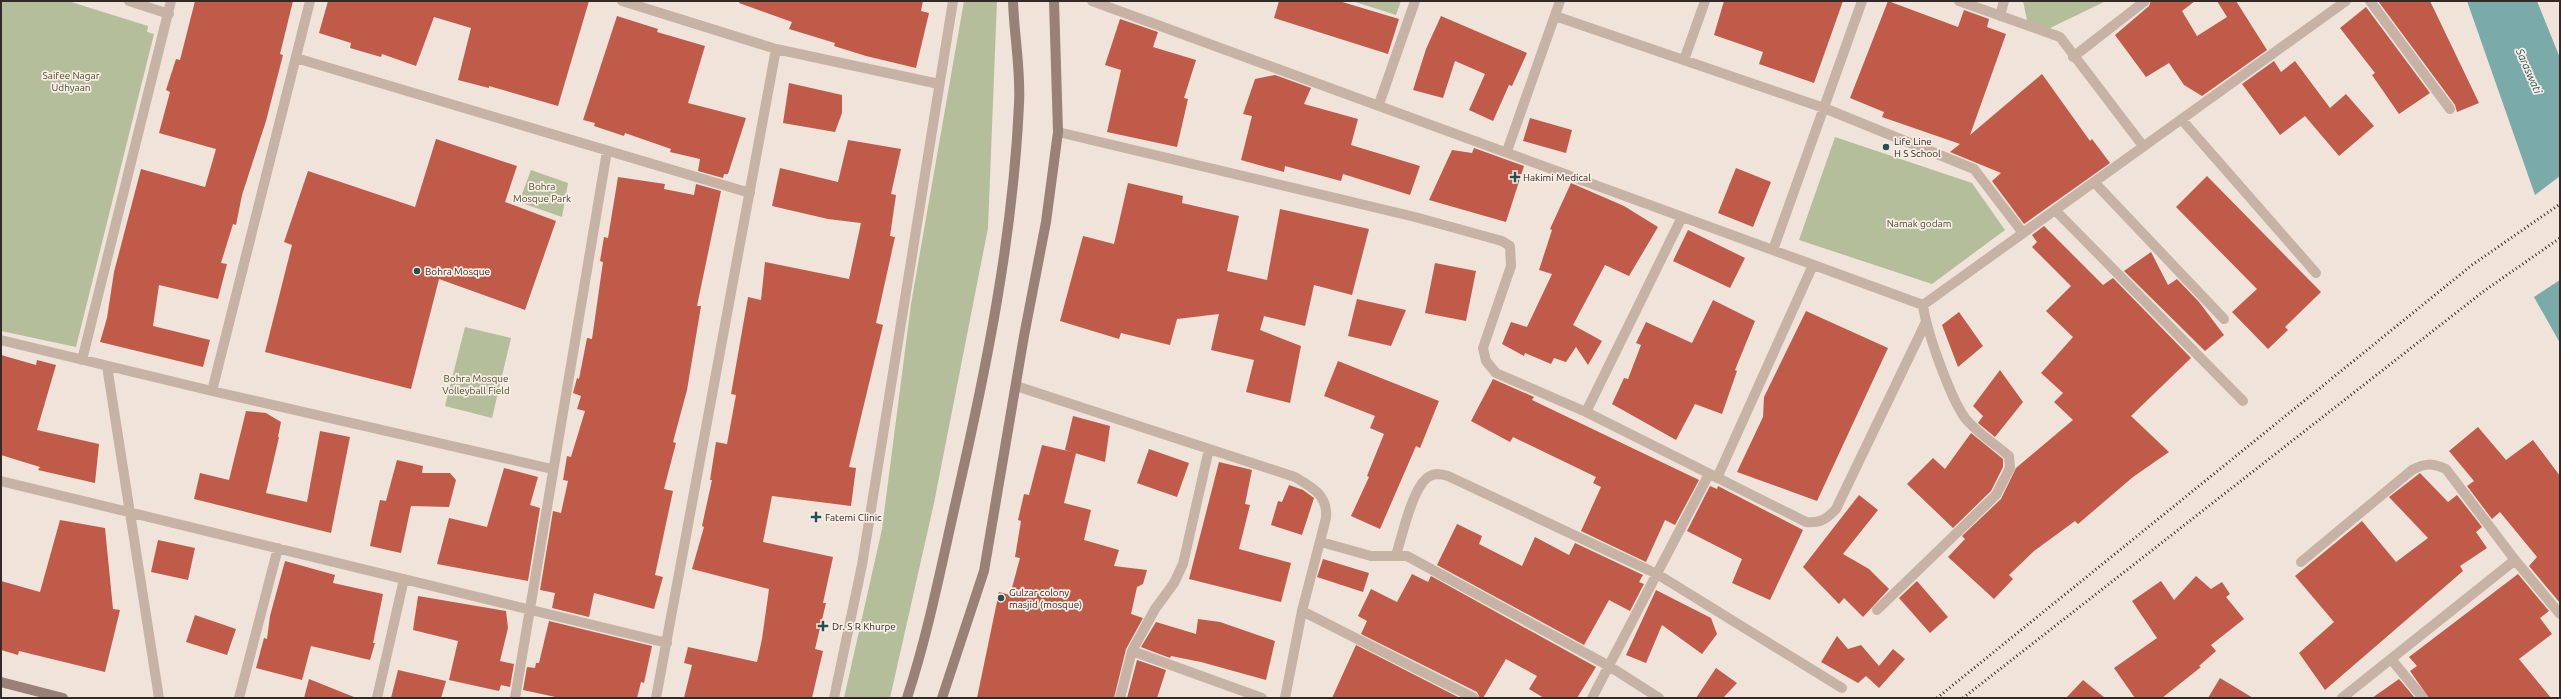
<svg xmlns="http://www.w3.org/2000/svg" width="2561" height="699" font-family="Ubuntu,sans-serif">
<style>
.green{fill:#b5be9b}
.water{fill:#7aaba9}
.building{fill:#bf5b48}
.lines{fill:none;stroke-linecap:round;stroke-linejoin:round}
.minor{stroke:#c7b2a6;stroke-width:10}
.secondary{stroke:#9a8178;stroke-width:10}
.rail{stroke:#332a27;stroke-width:3;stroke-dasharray:1 3;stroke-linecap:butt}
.poi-dot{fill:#1f5251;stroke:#f8eee5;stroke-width:1.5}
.labels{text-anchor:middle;stroke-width:3.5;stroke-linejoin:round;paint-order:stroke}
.park-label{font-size:10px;fill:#46502c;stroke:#f8eee5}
.poi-label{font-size:10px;fill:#332a27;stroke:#f8eee5;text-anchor:start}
.water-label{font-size:11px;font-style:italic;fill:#1f5251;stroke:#f8eee5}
</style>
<rect width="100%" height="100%" fill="#f0e3d9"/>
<path class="green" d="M 1,1 L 68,1 L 148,26 L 147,32 L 154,34 L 76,347 L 1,331 Z
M 964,1 L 997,1 L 988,228 L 934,503 L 890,698 L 844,698 L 882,529 L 911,304 Z
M 1352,1 L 1401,1 L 1396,15 Z
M 2023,1 L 2106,1 L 2048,29 L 2028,25 Z
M 1835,137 L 1972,183 L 2005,230 L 1932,284 L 1799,240 Z
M 531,170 L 568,183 L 562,217 L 519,202 Z
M 465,327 L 511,338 L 492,418 L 445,406 Z"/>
<path class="water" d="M 2467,1 L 2537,1 L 2560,58 L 2560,176 L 2535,195 Z
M 2560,280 L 2560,343 L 2534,297 Z"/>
<path class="building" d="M 195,1 L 293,1 L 280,54 L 283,55 L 266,121 L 242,195 L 236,225 L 233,224 L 221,263 L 227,264 L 218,299 L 159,285 L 153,326 L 210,340 L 203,367 L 100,342 L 107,318 L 114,272 L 141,169 L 205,187 L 216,149 L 159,133 L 170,92 L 166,90 L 176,59 L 180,60 Z
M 328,1 L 589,1 L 558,106 L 489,86 L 489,88 L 458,80 L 471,28 L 434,17 L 416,66 L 382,54 L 381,57 L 350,48 L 351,43 L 319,33 Z
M 740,1 L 923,1 L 921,11 L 929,13 L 916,68 L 866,56 L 834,46 L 835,43 L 789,29 L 792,22 L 739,3 Z
M 1279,1 L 1339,1 L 1399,19 L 1388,54 L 1274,18 Z
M 1724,1 L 1843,1 L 1814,83 L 1759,64 L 1763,52 L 1714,35 Z
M 1888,1 L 1958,27 L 1964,10 L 1989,19 L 1987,27 L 2006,34 L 1970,135 L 2042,74 L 2090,141 L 2092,139 L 2110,163 L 2024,224 L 1992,181 L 2001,173 L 1950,152 L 1960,144 L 1882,117 L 1884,112 L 1850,98 Z
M 2151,1 L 2195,1 L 2182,11 L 2197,36 L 2227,17 L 2217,1 L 2236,1 L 2267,50 L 2202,96 L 2184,85 L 2169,63 L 2146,77 L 2115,35 L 2149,6 Z
M 2378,1 L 2430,1 L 2479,103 L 2457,112 L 2455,105 Z
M 2366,7 L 2430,93 L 2399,114 L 2372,75 L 2375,73 L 2340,28 Z
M 617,16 L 658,29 L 657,32 L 705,46 L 688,103 L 746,118 L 728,174 L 724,174 L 723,178 L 698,171 L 700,159 L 670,152 L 671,149 L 625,133 L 624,136 L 594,126 L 595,123 L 583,120 Z
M 1441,16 L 1527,53 L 1512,86 L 1509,85 L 1493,121 L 1469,110 L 1485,74 L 1455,61 L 1443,98 L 1413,90 L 1426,49 Z
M 1120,19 L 1158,32 L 1153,47 L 1196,60 L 1184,98 L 1188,99 L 1177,147 L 1107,132 L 1121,70 L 1105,65 Z
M 2274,61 L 2281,72 L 2295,61 L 2330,108 L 2346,94 L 2374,126 L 2339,156 L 2305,116 L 2280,135 L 2242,84 Z
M 1275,75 L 1311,88 L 1304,104 L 1358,119 L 1351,145 L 1420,166 L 1410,195 L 1343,174 L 1341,181 L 1285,166 L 1284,172 L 1241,160 L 1252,116 L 1243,114 L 1255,79 Z
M 789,83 L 842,95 L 842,113 L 835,132 L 783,123 Z
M 1530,118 L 1572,130 L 1566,153 L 1523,141 Z
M 436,139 L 517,166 L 505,202 L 556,221 L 525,310 L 439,279 L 411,389 L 265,352 L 292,245 L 284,242 L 308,171 L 415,207 Z
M 848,140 L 901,149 L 891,194 L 896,195 L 890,236 L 895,237 L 876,323 L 883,325 L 849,467 L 856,468 L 851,506 L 772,496 L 763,542 L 833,557 L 823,603 L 826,603 L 815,649 L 823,651 L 812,698 L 684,698 L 692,665 L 684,663 L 688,647 L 757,662 L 762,639 L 769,589 L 692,569 L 704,527 L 702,526 L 712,480 L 710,480 L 716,442 L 727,444 L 736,395 L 731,394 L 748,297 L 761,300 L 765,262 L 849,279 L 861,223 L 828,219 L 772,206 L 780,168 L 838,182 Z
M 1474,148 L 1524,166 L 1506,222 L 1429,200 L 1452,150 L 1472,153 Z
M 1736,168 L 1771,182 L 1753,227 L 1718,213 Z
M 2207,176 L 2321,292 L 2285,327 L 2288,330 L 2268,349 L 2232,312 L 2257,289 L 2176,207 Z
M 618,177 L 665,184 L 664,189 L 694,195 L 696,184 L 721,191 L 697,306 L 701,306 L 687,390 L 673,442 L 676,443 L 664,489 L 673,491 L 655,575 L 663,577 L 654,609 L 594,593 L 589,617 L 552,608 L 555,593 L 540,590 L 553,511 L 561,513 L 568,481 L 563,480 L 567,456 L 571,457 L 585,411 L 577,409 L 581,396 L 573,393 L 577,378 L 579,379 L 587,338 L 592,339 L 603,262 L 600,261 L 604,237 L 608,238 Z
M 1128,183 L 1183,196 L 1182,203 L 1239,216 L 1227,271 L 1267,280 L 1280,209 L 1369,229 L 1352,295 L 1314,285 L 1305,326 L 1264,316 L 1260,330 L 1301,346 L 1290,403 L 1246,392 L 1254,360 L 1211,350 L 1219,314 L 1177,319 L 1170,345 L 1121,333 L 1119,339 L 1060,321 L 1083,236 L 1114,244 Z
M 1571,183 L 1624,206 L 1658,227 L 1629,276 L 1605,265 L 1573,325 L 1602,341 L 1588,365 L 1576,347 L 1566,362 L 1554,358 L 1551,364 L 1525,353 L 1524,356 L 1502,344 L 1511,322 L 1527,327 L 1552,274 L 1539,270 L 1552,230 L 1550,229 Z
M 2044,226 L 2103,285 L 2113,278 L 2191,358 L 2131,416 L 2169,452 L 2133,477 L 2078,524 L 2075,521 L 2034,551 L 2009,575 L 2013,579 L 1994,599 L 1948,557 L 1965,539 L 1962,536 L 2001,499 L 2016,468 L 2073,420 L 2054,402 L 2063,393 L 2041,373 L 2073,337 L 2046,311 L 2071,286 L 2032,247 L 2037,242 L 2032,235 Z
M 1688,230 L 1745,258 L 1730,288 L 1673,261 Z
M 2151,252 L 2168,285 L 2177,279 L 2199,302 L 2224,335 L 2205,351 L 2124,271 Z
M 1435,263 L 1476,271 L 1466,321 L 1425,313 Z
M 1357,299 L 1406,310 L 1391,346 L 1348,336 Z
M 1713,300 L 1755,321 L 1735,370 L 1737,371 L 1722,414 L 1695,404 L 1676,440 L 1612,404 L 1624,378 L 1628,379 L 1641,345 L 1636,343 L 1646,322 L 1692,343 Z
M 1806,311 L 1888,348 L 1817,501 L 1737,472 L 1763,417 L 1764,397 Z
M 1959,312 L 1983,346 L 1958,367 L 1942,325 Z
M 1,355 L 36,365 L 37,360 L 56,365 L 37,430 L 99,444 L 95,483 L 38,470 L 40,467 L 1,455 Z
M 1338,361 L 1439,401 L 1420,448 L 1416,446 L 1380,529 L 1351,516 L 1369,477 L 1367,476 L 1384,434 L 1370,428 L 1375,416 L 1324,396 Z
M 2000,370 L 2023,402 L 1995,437 L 1978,423 L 1983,416 L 1973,406 Z
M 1493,379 L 1534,397 L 1532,400 L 1699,480 L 1675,525 L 1665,520 L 1646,562 L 1581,531 L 1601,487 L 1593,483 L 1596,477 L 1513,437 L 1510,442 L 1471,421 Z
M 246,411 L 266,413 L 281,422 L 278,437 L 279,437 L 266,493 L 307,502 L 320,431 L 350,437 L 331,533 L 194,499 L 200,473 L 229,480 Z
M 1073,416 L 1110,426 L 1105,462 L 1065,450 Z
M 2478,427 L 2506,460 L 2533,440 L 2560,476 L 2560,603 L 2529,566 L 2537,557 L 2500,512 L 2492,519 L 2467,486 L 2474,481 L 2449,451 Z
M 1971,433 L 2003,459 L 2003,467 L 1991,491 L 1953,528 L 1907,484 L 1933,458 L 1945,469 Z
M 1042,445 L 1076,453 L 1064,503 L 1091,510 L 1084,540 L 1119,550 L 1114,566 L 1147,570 L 1143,584 L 1137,587 L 1131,614 L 1143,618 L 1126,649 L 1114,698 L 977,698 L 999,592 L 1010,595 L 1020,558 L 1015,557 L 1021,521 L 1018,520 L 1024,494 L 1029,495 Z
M 1149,449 L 1189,463 L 1177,497 L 1137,483 Z
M 397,460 L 423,466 L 422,473 L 450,473 L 456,480 L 449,507 L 411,506 L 401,553 L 370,546 L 380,500 L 386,501 Z
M 1219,462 L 1252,470 L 1245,504 L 1250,505 L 1239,549 L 1291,563 L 1281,602 L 1189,579 Z
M 504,468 L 538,477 L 530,505 L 540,508 L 528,581 L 437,564 L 449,518 L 487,527 Z
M 2420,473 L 2448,502 L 2457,495 L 2482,527 L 2476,532 L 2487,548 L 2460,566 L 2463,571 L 2325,690 L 2299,653 L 2334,622 L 2295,576 L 2362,521 L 2396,562 L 2428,538 L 2389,497 Z
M 1289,485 L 1303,490 L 1314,498 L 1302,535 L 1271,525 L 1278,501 L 1282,502 Z
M 1710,486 L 1717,489 L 1718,486 L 1803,530 L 1770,600 L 1732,583 L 1742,559 L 1687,531 Z
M 1859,495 L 1878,510 L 1843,554 L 1869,569 L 1889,589 L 1863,617 L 1844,598 L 1839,604 L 1803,567 Z
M 60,520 L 105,528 L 113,609 L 120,610 L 105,672 L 19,651 L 18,655 L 1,650 L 1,581 L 40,592 Z
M 1457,524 L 1482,536 L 1479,544 L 1522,566 L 1535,537 L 1569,555 L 1575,543 L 1643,575 L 1639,582 L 1644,584 L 1630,611 L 1609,600 L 1584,645 L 1437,565 Z
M 158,540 L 195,548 L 188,580 L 151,572 Z
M 1323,559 L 1369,573 L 1363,592 L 1317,577 Z
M 285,561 L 335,575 L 333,583 L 383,594 L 373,643 L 375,643 L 370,660 L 311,646 L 302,680 L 256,668 L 264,638 L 267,639 L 270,616 Z
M 1412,574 L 1428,582 L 1431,576 L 1596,667 L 1577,698 L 1544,698 L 1529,689 L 1537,676 L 1506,659 L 1483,698 L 1480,698 L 1477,692 L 1361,634 L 1367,621 L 1358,616 L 1371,589 L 1397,602 Z
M 2518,574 L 2549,611 L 2540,618 L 2552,634 L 2519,659 L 2551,698 L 2429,698 L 2410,671 L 2417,666 L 2409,657 Z
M 2196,576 L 2211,589 L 2222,582 L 2230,594 L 2226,597 L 2244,619 L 2211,645 L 2216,651 L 2199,666 L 2201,667 L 2162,698 L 2135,698 L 2114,668 L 2157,638 L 2132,601 L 2161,581 L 2174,600 Z
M 1917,581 L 1948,617 L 1930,633 L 1899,598 Z
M 1656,590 L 1711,618 L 1717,634 L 1702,654 L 1662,625 L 1646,663 L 1626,655 Z
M 418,596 L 506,611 L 508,628 L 500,661 L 514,664 L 510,687 L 501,685 L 499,691 L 449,680 L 458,641 L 413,630 Z
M 195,615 L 236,629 L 227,655 L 186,642 Z
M 1198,619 L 1220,622 L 1275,641 L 1266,680 L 1201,662 L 1171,656 L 1170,658 L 1141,647 L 1156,622 L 1196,634 Z
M 549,621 L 652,646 L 644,683 L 641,682 L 637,698 L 560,698 L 523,690 L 527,667 L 535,668 L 536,663 L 539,663 Z
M 1837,636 L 1848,649 L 1861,645 L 1879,666 L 1893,649 L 1905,659 L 1879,688 L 1866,676 L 1858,683 L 1821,662 Z
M 1356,645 L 1460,698 L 1332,698 Z
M 1137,660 L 1166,670 L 1157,698 L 1127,698 Z
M 1716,668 L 1737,683 L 1723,698 L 1696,698 Z
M 398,670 L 446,681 L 441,698 L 391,698 Z
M 2220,678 L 2253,698 L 2208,698 Z
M 309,679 L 354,697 L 354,698 L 304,698 Z
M 2399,679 L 2415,698 L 2372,698 Z
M 2083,680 L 2105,698 L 2066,698 Z"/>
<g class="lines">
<path class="minor" d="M 129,1 L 169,14
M 622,1 L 776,49 L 939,84
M 1092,1 L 1923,305
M 1959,1 L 2060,37 L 2143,146
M 2370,1 L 2450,109
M 1555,16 L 1824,108 L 1974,169 L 2023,233
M 2000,16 L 2004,1
M 2073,57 L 2145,1
M 296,58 L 750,193
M 1684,60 L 1705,1
M 1379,104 L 1415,1
M 2182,120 L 2316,273
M 1058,132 L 1415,217 L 1502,241 L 1510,246 L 1511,266 L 1483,348 L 1486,361 L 1496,373 L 1586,412 L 1806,522 C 1820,523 1826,520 1836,509 L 1925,324
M 1507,151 L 1560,1
M 2094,182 L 2224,319
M 2055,210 L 2243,401
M 1773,250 L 1862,1
M 1923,305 L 2346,1
M 1,340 L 212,391 L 552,469
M 82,360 L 171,1
M 107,366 L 159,698
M 1016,386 L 1295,477 C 1313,488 1328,495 1326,518 L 1302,611 L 1285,698
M 212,391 L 310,1
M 1586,412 L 1682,217
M 1717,478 L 1813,265
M 1,481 L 667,643
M 1321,542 L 1371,556 L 1407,556 L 1609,666 L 1659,698
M 1396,555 C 1402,537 1413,484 1430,476 C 1436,473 1441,474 1448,476 L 1657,574 L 1842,688
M 2301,562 L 2412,470 C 2425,463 2432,463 2446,469 L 2515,560 L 2560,614
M 1877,610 L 1996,495 L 2010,468 L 2009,456 C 1995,444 1976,432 1965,418 C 1950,397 1926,330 1923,305
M 1302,611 L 1474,698
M 1132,651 L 1262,698
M 2391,659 L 2423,698
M 239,698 L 278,548
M 377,698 L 404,579
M 515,698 L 607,151
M 656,698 L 776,49
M 834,698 L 862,565 L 953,1
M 1120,698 L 1132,651 L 1155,609 L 1174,583 L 1183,564 L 1209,449
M 1592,698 L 1709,474
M 2342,698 L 2515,560"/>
<path class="secondary" d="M 1,682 L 63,698
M 907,698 C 928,634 941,567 956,501 C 986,370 1013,238 1019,104 C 1021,70 1014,35 1013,1
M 942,698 L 984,571 L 1024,336 L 1046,222 L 1058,132 L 1054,1"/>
<path class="rail" d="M 1937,698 L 2472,265 L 2560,204
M 1963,698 L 2484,291 L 2560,238"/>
</g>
<g class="poi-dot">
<circle cx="1886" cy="147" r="4"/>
<path d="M1513 171h4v4h4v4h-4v4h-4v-4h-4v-4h4z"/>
<circle cx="417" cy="271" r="4"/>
<path d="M814 511h4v4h4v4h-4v4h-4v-4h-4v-4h4z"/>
<circle cx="1001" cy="598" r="4"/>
<path d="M821 620h4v4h4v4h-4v4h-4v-4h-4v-4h4z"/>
</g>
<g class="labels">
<g class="park-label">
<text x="71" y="79">Saifee Nagar<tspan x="71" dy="12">Udhyaan</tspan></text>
<text x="542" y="190">Bohra<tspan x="542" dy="12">Mosque Park</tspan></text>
<text x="1919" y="227">Namak godam</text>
<text x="476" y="382">Bohra Mosque<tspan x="476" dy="12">Volleyball Field</tspan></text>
</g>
<g class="poi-label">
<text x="1894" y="145">Life Line<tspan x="1894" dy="12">H S School</tspan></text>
<text x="1523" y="181">Hakimi Medical</text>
<text x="425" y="275">Bohra Mosque</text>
<text x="825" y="521">Fatemi Clinic</text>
<text x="1009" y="596">Gulzar colony<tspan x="1009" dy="12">masjid (mosque)</tspan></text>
<text x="832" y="630">Dr. S R Khurpe</text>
</g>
<g class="water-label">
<text transform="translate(2529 71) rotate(66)" y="4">Saraswati</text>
</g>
</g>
<rect width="2561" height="699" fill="none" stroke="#332a27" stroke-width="4"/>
</svg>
